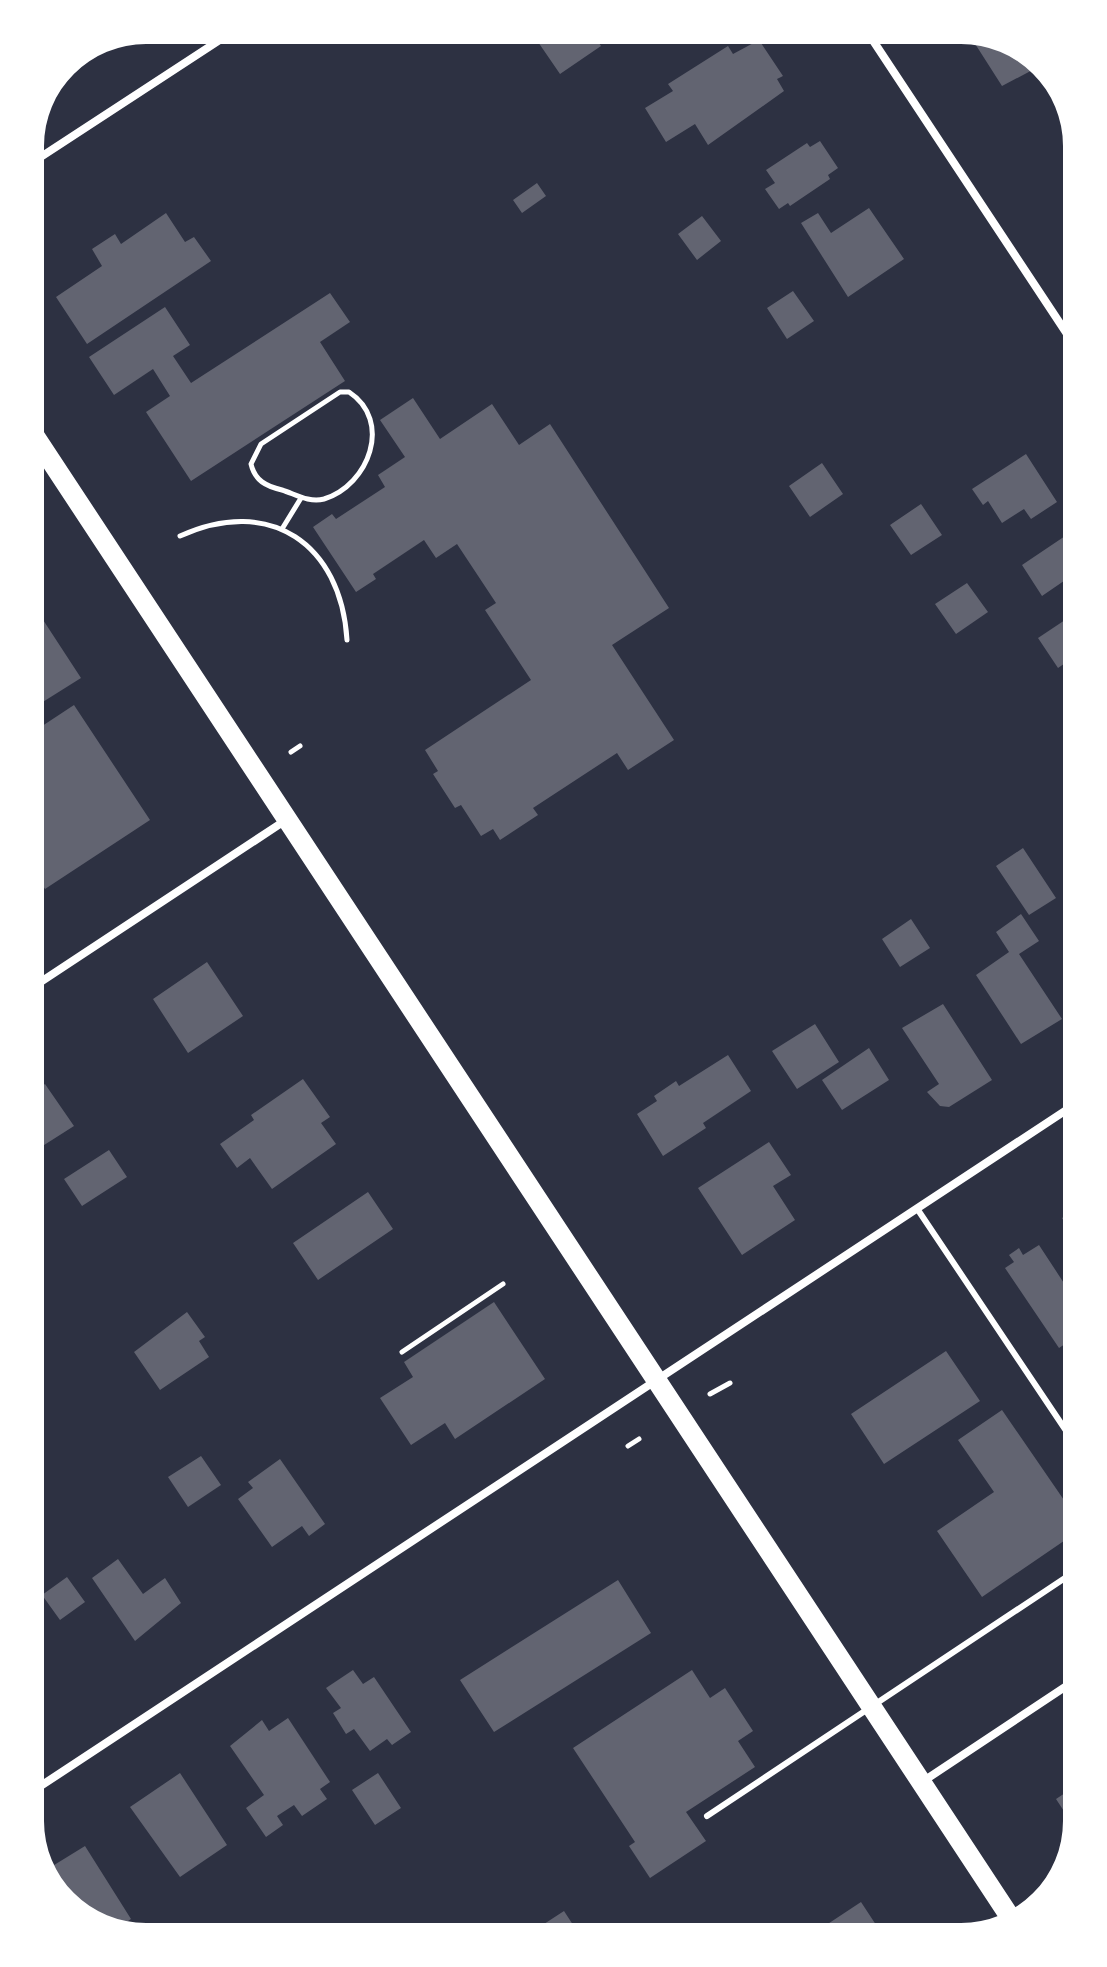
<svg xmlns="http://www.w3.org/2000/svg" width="1107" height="1967" font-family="Lato,sans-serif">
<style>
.building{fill:#626471}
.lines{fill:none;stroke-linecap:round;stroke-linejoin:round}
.path{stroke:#fff;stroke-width:5}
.service{stroke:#fff;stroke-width:6}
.minor{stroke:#fff;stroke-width:8}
.primary{stroke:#fff;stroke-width:20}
</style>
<rect width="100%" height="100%" fill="#2d3142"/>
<path class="building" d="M 536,30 L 590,30 L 601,46 L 560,74 L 536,39 L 540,36 Z
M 980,34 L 1026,50 L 1040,66 L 1002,86 L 972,39 Z
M 759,40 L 783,76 L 777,79 L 784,91 L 708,145 L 695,124 L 666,142 L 645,108 L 673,91 L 668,84 L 728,46 L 733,54 Z
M 820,141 L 838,168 L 828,175 L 830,179 L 790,206 L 788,203 L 779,209 L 765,189 L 775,183 L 766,170 L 807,143 L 810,147 Z
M 537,183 L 546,196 L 522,213 L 513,200 Z
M 869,208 L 904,259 L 848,297 L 801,223 L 818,213 L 831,233 Z
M 166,213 L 185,242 L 194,237 L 211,261 L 87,344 L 56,297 L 102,266 L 92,249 L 115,234 L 121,244 Z
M 702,216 L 721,241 L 697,260 L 678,234 Z
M 793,291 L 814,321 L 787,339 L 767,308 Z
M 330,293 L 350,322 L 320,342 L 345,381 L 191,481 L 146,412 L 170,396 L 153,369 L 114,395 L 89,357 L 165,307 L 190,345 L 173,356 L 191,383 Z
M 413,398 L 440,439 L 492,404 L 519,445 L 550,424 L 669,608 L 612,645 L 674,740 L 628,770 L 617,753 L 533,808 L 538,815 L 500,840 L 493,829 L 481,836 L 461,805 L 455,808 L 433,774 L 438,771 L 425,750 L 531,680 L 485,610 L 496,603 L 457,544 L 436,558 L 424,540 L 373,574 L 376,579 L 356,592 L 313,527 L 332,514 L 336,519 L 385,487 L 378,475 L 405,457 L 380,420 Z
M 1026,454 L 1057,502 L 1031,519 L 1024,509 L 1002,523 L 988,501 L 983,505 L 972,489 Z
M 822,463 L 843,494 L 810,517 L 789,486 Z
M 921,504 L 942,535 L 911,555 L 890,525 Z
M 1077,528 L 1077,572 L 1042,596 L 1022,565 Z
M 967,583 L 988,612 L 956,634 L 935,604 Z
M 34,606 L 81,678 L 30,710 L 30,609 Z
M 1077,612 L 1077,661 L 1074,657 L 1058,668 L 1038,638 Z
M 74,705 L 150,820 L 45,889 L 30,866 L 30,734 Z
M 1023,848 L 1056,898 L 1029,915 L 996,866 Z
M 1021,914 L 1039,941 L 1019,954 L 1062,1019 L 1021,1044 L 976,975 L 1009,952 L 996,932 Z
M 911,919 L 930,948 L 900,967 L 882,939 Z
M 207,962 L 243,1016 L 188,1053 L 153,999 Z
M 943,1004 L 992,1080 L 949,1107 L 940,1106 L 927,1092 L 939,1084 L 902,1028 Z
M 815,1024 L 839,1062 L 797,1089 L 772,1051 Z
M 869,1048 L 889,1080 L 842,1110 L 822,1080 Z
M 728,1055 L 751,1091 L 703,1123 L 706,1128 L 663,1156 L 637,1114 L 657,1101 L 654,1096 L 676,1081 L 679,1086 Z
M 303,1079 L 330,1117 L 321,1123 L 336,1144 L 272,1189 L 250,1158 L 237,1168 L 220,1144 L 254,1120 L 251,1115 Z
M 45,1084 L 74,1126 L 30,1154 L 30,1094 Z
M 769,1142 L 791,1175 L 773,1186 L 795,1220 L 742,1255 L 698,1188 Z
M 109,1150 L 127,1177 L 82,1206 L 64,1179 Z
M 368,1192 L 393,1229 L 318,1280 L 293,1243 Z
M 1077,1208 L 1077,1242 L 1062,1218 Z
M 1039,1245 L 1077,1303 L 1077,1336 L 1059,1348 L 1005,1268 L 1014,1262 L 1009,1255 L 1019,1248 L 1023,1255 Z
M 494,1302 L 545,1379 L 455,1439 L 445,1423 L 411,1445 L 380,1398 L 413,1377 L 404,1362 Z
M 187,1312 L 205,1337 L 199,1341 L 209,1357 L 160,1390 L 134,1352 Z
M 946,1351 L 980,1401 L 884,1464 L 851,1414 Z
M 1002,1410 L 1077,1519 L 1077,1532 L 982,1597 L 937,1531 L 994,1492 L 958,1440 Z
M 201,1456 L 221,1485 L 188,1507 L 168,1477 Z
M 280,1459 L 325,1524 L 309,1536 L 302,1526 L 272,1547 L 238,1499 L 253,1488 L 248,1482 Z
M 118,1559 L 143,1594 L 165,1578 L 181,1603 L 135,1641 L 92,1578 Z
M 67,1577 L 85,1602 L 60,1620 L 42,1595 Z
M 618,1580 L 651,1633 L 494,1732 L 460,1680 Z
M 353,1670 L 363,1684 L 374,1677 L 411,1732 L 392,1745 L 387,1739 L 370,1751 L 354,1729 L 346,1734 L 333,1713 L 341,1708 L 326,1688 Z
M 692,1670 L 710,1698 L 725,1688 L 753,1731 L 738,1741 L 755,1767 L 686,1812 L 706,1841 L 650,1878 L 629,1846 L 635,1842 L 573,1748 Z
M 288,1718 L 330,1782 L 320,1789 L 327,1799 L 302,1816 L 294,1805 L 277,1816 L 283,1825 L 266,1837 L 246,1808 L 264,1795 L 230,1746 L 262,1720 L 269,1731 Z
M 180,1773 L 227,1845 L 180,1877 L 130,1807 Z
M 378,1773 L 401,1808 L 375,1825 L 352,1790 Z
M 1077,1785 L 1077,1822 L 1075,1828 L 1056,1799 Z
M 85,1846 L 131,1919 L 116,1929 L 81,1917 L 46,1870 Z
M 861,1902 L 884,1937 L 808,1937 Z
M 564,1911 L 581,1937 L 524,1937 Z"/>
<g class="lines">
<path class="path" d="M 340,392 L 349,392 C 393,421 369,485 324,499 C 309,503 295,494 282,490 C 266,486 255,481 251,464 L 261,444 Z
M 282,529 L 301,498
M 180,536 C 270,495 341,544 347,640
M 291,752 L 300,746
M 402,1352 L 503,1284
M 710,1394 L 730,1383
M 628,1446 L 639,1439"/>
<path class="service" d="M 918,1210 L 1077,1447
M 707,1816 L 1077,1570"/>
<path class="minor" d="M 866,30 L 1077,349
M 30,164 L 235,30
M 30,989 L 286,820
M 922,1782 L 1077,1679
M 30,1793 L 1077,1103"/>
<path class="primary" d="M 30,429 L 1014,1923"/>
</g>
<path d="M0 0H1107V1967H0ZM146 44H961A102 102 0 0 1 1063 146V1821A102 102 0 0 1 961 1923H146A102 102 0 0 1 44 1821V146A102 102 0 0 1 146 44Z" fill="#fff" fill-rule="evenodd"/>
</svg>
